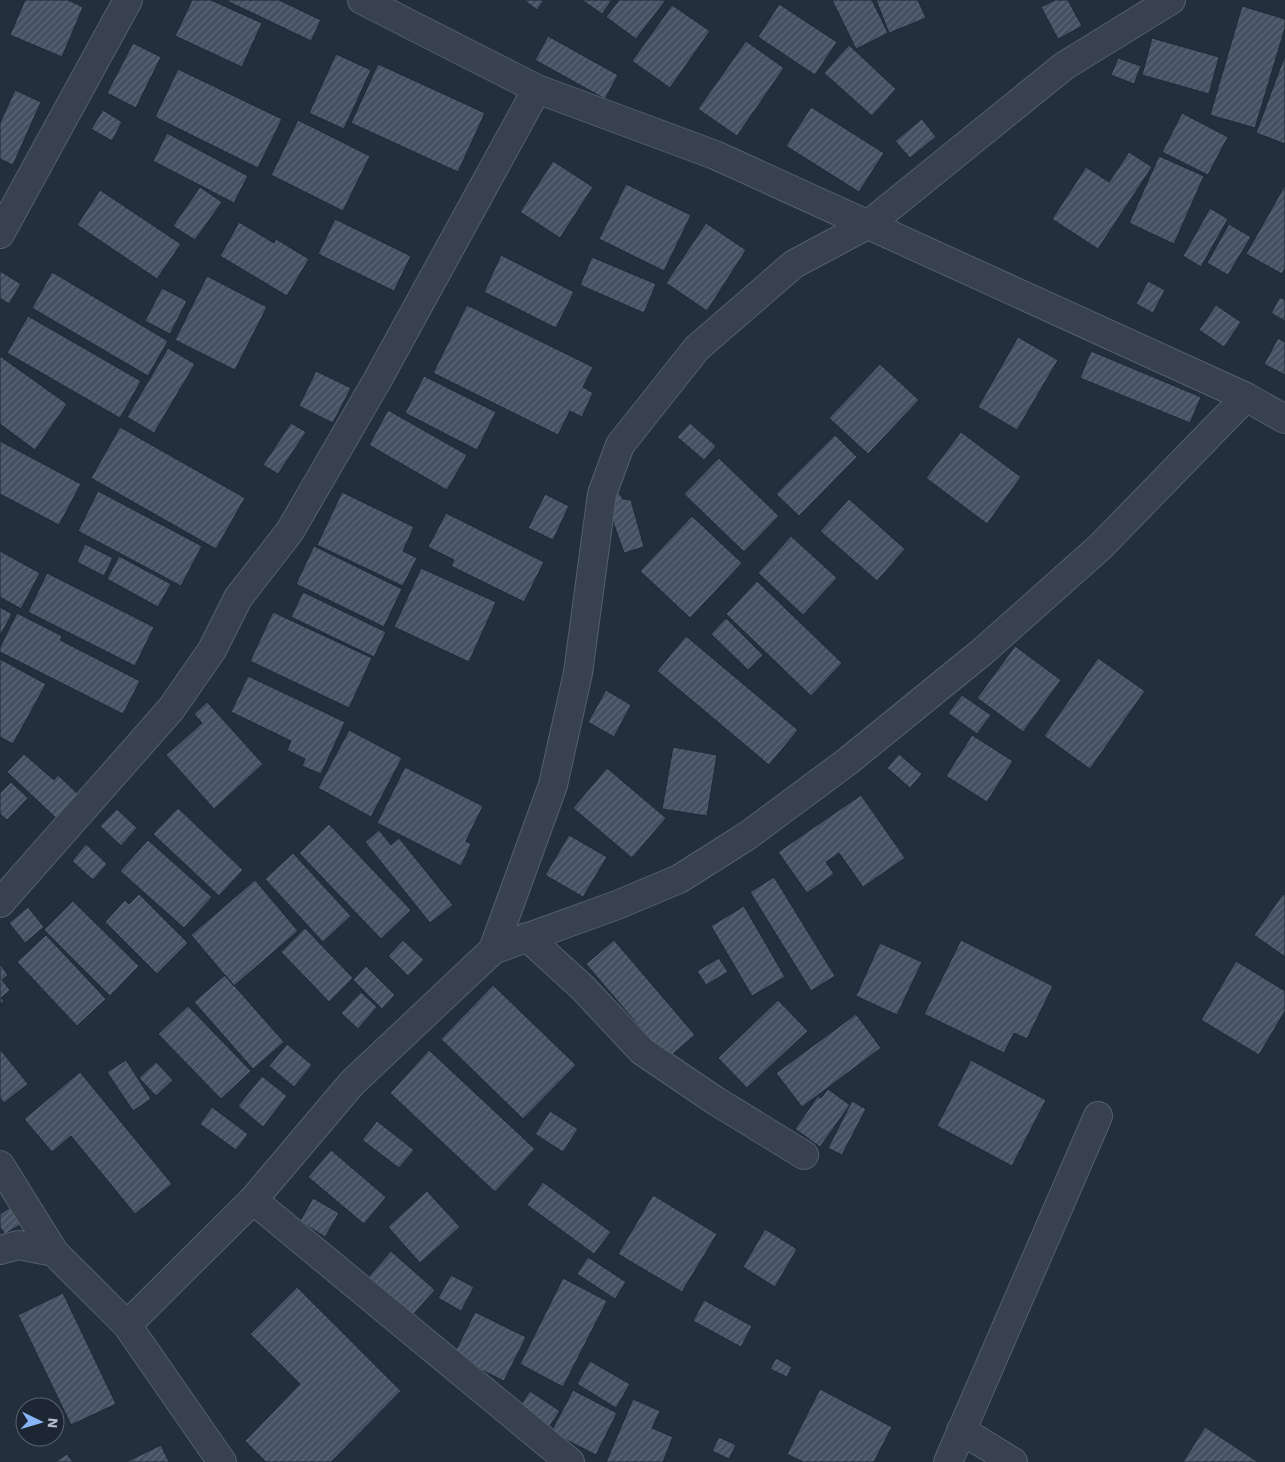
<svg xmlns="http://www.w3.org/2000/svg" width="1285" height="1462" font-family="'Work Sans',sans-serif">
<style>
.building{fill:url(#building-hatch);stroke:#1f2835}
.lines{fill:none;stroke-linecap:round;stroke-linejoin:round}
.street-casing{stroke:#565f6c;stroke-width:30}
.street{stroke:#38414e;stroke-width:28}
</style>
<defs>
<pattern id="building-hatch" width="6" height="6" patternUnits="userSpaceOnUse" patternTransform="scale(1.25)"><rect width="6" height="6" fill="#455162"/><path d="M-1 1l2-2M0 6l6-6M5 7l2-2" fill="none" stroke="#5d6877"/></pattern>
</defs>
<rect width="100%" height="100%" fill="#242f3e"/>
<path class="building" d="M 25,0 L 68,0 L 83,7 L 62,57 L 10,35 Z
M 192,0 L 211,0 L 262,23 L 242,67 L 175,36 Z
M 225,0 L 279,0 L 321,20 L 311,41 Z
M 524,0 L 544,0 L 537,10 Z
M 582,0 L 612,0 L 602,14 Z
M 619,0 L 666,0 L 636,39 L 606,17 Z
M 832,0 L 872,0 L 888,33 L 856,49 Z
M 876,0 L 918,0 L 926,18 L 889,33 Z
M 1055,0 L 1068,0 L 1082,26 L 1058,39 L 1041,7 Z
M 779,4 L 837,42 L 815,75 L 758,37 Z
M 672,5 L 710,31 L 670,88 L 632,61 Z
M 1242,6 L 1285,19 L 1285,28 L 1255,128 L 1210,115 Z
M 548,36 L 618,75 L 605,99 L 535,60 Z
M 1152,38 L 1219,57 L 1209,94 L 1142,75 Z
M 746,41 L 784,68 L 737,136 L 698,109 Z
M 133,43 L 161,57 L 136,108 L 107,93 Z
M 849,45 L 896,89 L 872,116 L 824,73 Z
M 336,54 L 371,70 L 344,129 L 309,113 Z
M 1285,55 L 1285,144 L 1256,133 Z
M 1118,58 L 1141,66 L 1134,84 L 1111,75 Z
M 378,64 L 485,113 L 458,172 L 351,123 Z
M 178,69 L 282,119 L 258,168 L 155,117 Z
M 15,90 L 41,102 L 13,165 L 0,159 L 0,123 Z
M 811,107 L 884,153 L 859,192 L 786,146 Z
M 103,110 L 122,122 L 112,141 L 91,129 Z
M 1182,113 L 1228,137 L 1208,175 L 1162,152 Z
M 922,119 L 936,137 L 910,158 L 895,141 Z
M 298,120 L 370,156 L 343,211 L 271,175 Z
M 167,133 L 248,176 L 234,203 L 153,161 Z
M 1129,152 L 1152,167 L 1098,249 L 1052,219 L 1086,167 L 1109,182 Z
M 1159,156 L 1204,176 L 1174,244 L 1129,223 Z
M 553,161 L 593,187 L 560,238 L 520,212 Z
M 626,184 L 691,215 L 664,271 L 599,239 Z
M 1285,185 L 1285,268 L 1282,274 L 1246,254 Z
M 200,187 L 222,202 L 195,240 L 173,226 Z
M 100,190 L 181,244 L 157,279 L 77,225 Z
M 1210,208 L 1228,219 L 1201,267 L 1183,256 Z
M 335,219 L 411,256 L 394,291 L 318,254 Z
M 239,222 L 274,243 L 276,239 L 309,259 L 287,296 L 220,256 Z
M 706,223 L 746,250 L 707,311 L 666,283 Z
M 1229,224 L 1251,237 L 1228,275 L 1207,263 Z
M 501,255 L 574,292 L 556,328 L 484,292 Z
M 592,257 L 656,284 L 644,313 L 580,285 Z
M 0,271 L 21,284 L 9,304 L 0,298 Z
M 52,272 L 168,341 L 148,376 L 32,308 Z
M 207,276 L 267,307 L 235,370 L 175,340 Z
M 1148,281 L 1165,290 L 1153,313 L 1136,304 Z
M 162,288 L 187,301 L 170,334 L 145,321 Z
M 1280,297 L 1285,300 L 1285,321 L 1271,313 Z
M 467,305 L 593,367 L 583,387 L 593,393 L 582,417 L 570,411 L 558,435 L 433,373 Z
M 1216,305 L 1241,322 L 1224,347 L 1199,330 Z
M 28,316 L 141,381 L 120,418 L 7,353 Z
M 1018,337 L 1058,360 L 1017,430 L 978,407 Z
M 1278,338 L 1285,342 L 1285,375 L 1264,364 Z
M 168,348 L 195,364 L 154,433 L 127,417 Z
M 1091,351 L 1201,397 L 1190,423 L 1080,378 Z
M 0,356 L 67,404 L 35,450 L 0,424 Z
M 880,364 L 919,400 L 868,454 L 829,418 Z
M 316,371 L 351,388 L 333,423 L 299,406 Z
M 424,376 L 496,412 L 477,450 L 405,413 Z
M 388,410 L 467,455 L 447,490 L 369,445 Z
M 291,423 L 306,432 L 278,474 L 263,465 Z
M 690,423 L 716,446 L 704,460 L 677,437 Z
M 120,427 L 245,498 L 216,549 L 91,478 Z
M 961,432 L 1021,477 L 987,524 L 926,478 Z
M 835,435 L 857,457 L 799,516 L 776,494 Z
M 0,441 L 81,484 L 59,525 L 0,494 Z
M 719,458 L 779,516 L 744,552 L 684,494 Z
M 615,488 L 623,499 L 631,500 L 644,547 L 624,553 L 606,502 Z
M 98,491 L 202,546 L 181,586 L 78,531 Z
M 342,492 L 414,527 L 403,551 L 417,558 L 403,586 L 317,545 Z
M 545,494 L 569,506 L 553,540 L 528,528 Z
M 849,499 L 905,549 L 877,581 L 820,531 Z
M 446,513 L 544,562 L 524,602 L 451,566 L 454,560 L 428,547 Z
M 692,516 L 742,563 L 690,618 L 640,571 Z
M 791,536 L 837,578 L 803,615 L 758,573 Z
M 85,544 L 113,558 L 104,576 L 77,562 Z
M 314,546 L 402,589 L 384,627 L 296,584 Z
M 0,551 L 40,573 L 21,609 L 0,597 Z
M 119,556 L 171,584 L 158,607 L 107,579 Z
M 421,568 L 496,602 L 469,662 L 394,627 Z
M 47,573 L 154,627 L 135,666 L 28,612 Z
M 757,581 L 842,663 L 811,696 L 726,614 Z
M 303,592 L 386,632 L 374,657 L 291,617 Z
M 0,607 L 12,614 L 0,636 Z
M 273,612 L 372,658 L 349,708 L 250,661 Z
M 17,613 L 62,636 L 60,640 L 140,681 L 123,714 L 0,652 L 0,647 Z
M 726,618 L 763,655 L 748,670 L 711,634 Z
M 686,636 L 798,730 L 769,765 L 657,671 Z
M 1015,646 L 1061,680 L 1023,732 L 977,698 Z
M 1098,658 L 1145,691 L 1090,769 L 1044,736 Z
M 0,659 L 46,684 L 13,744 L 0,737 Z
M 248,676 L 345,722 L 321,774 L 302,766 L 305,759 L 287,750 L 291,741 L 231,712 Z
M 606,690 L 631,705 L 614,737 L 588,722 Z
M 962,695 L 991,715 L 977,734 L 948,713 Z
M 207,702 L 263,764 L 214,809 L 166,755 L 202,723 L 194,714 Z
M 349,730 L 402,758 L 371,817 L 318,788 Z
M 972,735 L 1013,761 L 987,802 L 946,776 Z
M 673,747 L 717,755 L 707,816 L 662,809 Z
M 24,754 L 54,780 L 58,775 L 79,795 L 57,819 L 7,772 Z
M 899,754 L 922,774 L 910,788 L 887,768 Z
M 405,767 L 483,806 L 466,841 L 471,844 L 461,866 L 377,823 Z
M 607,768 L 666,818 L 632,858 L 573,808 Z
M 11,782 L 28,798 L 7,820 L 0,814 L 0,793 Z
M 861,795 L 905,858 L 863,887 L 839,853 L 826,862 L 834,874 L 807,893 L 778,852 Z
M 178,808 L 243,870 L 219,896 L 153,834 Z
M 117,809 L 137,828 L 121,846 L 100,826 Z
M 329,824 L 411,910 L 381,939 L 299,853 Z
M 379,830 L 391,845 L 399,838 L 453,905 L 430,923 L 365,842 Z
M 569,835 L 607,857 L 583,897 L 545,875 Z
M 148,840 L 212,897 L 184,928 L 120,871 Z
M 86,844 L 107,864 L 93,880 L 72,861 Z
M 293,853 L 351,916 L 323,942 L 265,879 Z
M 774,877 L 835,976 L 811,991 L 750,892 Z
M 255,880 L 298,931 L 234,986 L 191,935 Z
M 139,894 L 188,943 L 157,974 L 105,922 L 125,900 L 129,904 Z
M 1283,894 L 1285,895 L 1285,957 L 1254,935 Z
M 73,901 L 139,966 L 110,996 L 44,930 Z
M 744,906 L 785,977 L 752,996 L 711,926 Z
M 28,907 L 44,927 L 25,943 L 9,923 Z
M 305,928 L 353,978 L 329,1002 L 281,952 Z
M 46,935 L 106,999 L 77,1026 L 17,962 Z
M 403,940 L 424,960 L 408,976 L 388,956 Z
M 614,940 L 695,1035 L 667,1059 L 586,964 Z
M 961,940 L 1053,986 L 1027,1039 L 1014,1033 L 1004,1053 L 924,1014 Z
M 880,943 L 922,962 L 897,1015 L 856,996 Z
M 719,958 L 728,972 L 706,985 L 697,971 Z
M 1236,961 L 1285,991 L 1285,1011 L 1259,1055 L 1201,1020 Z
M 0,964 L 8,975 L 2,980 L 10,990 L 1,998 L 4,1001 L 0,1004 Z
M 366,966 L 395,995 L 382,1009 L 353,980 Z
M 225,975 L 284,1042 L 253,1069 L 194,1002 Z
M 493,985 L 576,1065 L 523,1119 L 441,1039 Z
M 361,992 L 377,1007 L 358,1029 L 341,1013 Z
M 778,1000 L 808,1031 L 747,1088 L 718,1058 Z
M 188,1006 L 251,1071 L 221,1099 L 158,1034 Z
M 856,1014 L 881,1048 L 802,1107 L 776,1073 Z
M 287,1044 L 312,1065 L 294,1087 L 269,1066 Z
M 0,1049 L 28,1084 L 4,1103 L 0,1098 Z
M 429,1050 L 535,1149 L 495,1192 L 390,1093 Z
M 126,1060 L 151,1099 L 133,1111 L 107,1072 Z
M 971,1060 L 1046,1100 L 1012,1166 L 937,1126 Z
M 156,1062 L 173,1080 L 156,1096 L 139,1078 Z
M 80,1072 L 172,1184 L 135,1214 L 71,1136 L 52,1152 L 24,1119 Z
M 262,1076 L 287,1096 L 263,1127 L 238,1106 Z
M 828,1089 L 850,1105 L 820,1147 L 795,1129 L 818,1096 L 821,1098 Z
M 852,1101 L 866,1109 L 842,1155 L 828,1148 Z
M 212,1107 L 248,1134 L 236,1150 L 200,1124 Z
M 550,1111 L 578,1129 L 563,1152 L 535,1134 Z
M 377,1121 L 414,1150 L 399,1168 L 362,1140 Z
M 331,1150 L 386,1197 L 364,1224 L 308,1177 Z
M 543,1182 L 611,1232 L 594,1254 L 527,1205 Z
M 427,1191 L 460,1227 L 420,1263 L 388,1227 Z
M 653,1195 L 717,1234 L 682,1292 L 618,1254 Z
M 313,1198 L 339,1213 L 325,1237 L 300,1221 Z
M 14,1205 L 25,1222 L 5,1234 L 0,1227 L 0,1214 Z
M 765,1229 L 797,1249 L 775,1287 L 743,1267 Z
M 391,1251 L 435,1290 L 410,1318 L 366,1280 Z
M 588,1257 L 626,1282 L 615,1299 L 577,1274 Z
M 451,1275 L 474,1287 L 461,1311 L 438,1298 Z
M 563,1278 L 607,1301 L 563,1387 L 520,1364 Z
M 297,1287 L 401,1391 L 331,1462 L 266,1462 L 245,1441 L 300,1384 L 250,1334 Z
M 63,1293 L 116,1404 L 71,1425 L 18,1315 Z
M 704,1300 L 752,1326 L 741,1347 L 693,1321 Z
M 475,1312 L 526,1337 L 504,1381 L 453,1356 Z
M 776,1358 L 792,1367 L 787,1377 L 770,1369 Z
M 590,1361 L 630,1384 L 616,1408 L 577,1384 Z
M 820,1389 L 892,1427 L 874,1462 L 803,1462 L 787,1454 Z
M 573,1390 L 617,1413 L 596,1455 L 551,1432 Z
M 530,1391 L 560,1411 L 546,1431 L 516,1412 Z
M 633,1399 L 660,1411 L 652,1428 L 673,1437 L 663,1462 L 606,1462 Z
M 1205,1427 L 1258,1462 L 1183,1462 Z
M 719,1437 L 736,1445 L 729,1459 L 712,1451 Z
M 161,1445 L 169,1462 L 126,1462 Z
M 67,1454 L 73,1462 L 55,1462 Z"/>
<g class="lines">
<g class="street-casing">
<path id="street" d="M 362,0 L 537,89 L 715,155 L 1246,397 L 1285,419
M 0,234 L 128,0
M 0,903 L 171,709 L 212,650 L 238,598 L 290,531 L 378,379 L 537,89
M 527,937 L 583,988 L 642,1051 L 716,1101 L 804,1155
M 493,950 L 617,905 L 679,879 L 747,836 L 848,761 L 982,652 L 1100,547 L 1246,397
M 0,1165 L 54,1252 L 127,1325 L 222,1462
M 253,1200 L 570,1462
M 0,1250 L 18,1245 L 54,1252
M 127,1325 L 253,1200 L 352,1083 L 493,950 L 553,785 L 578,673 L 602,494 L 620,445 L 697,348 L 794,264 L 869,224 L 1064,66 L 1171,0
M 961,1430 L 1013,1462
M 948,1462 L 1098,1116"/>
</g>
<use href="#street" class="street"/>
</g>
<g transform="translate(40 1422) rotate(95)"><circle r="24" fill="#1d2633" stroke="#59626f"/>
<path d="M0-4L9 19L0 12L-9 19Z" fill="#8ab4f8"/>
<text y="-8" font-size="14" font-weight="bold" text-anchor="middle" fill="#b4bcc9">N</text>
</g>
</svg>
